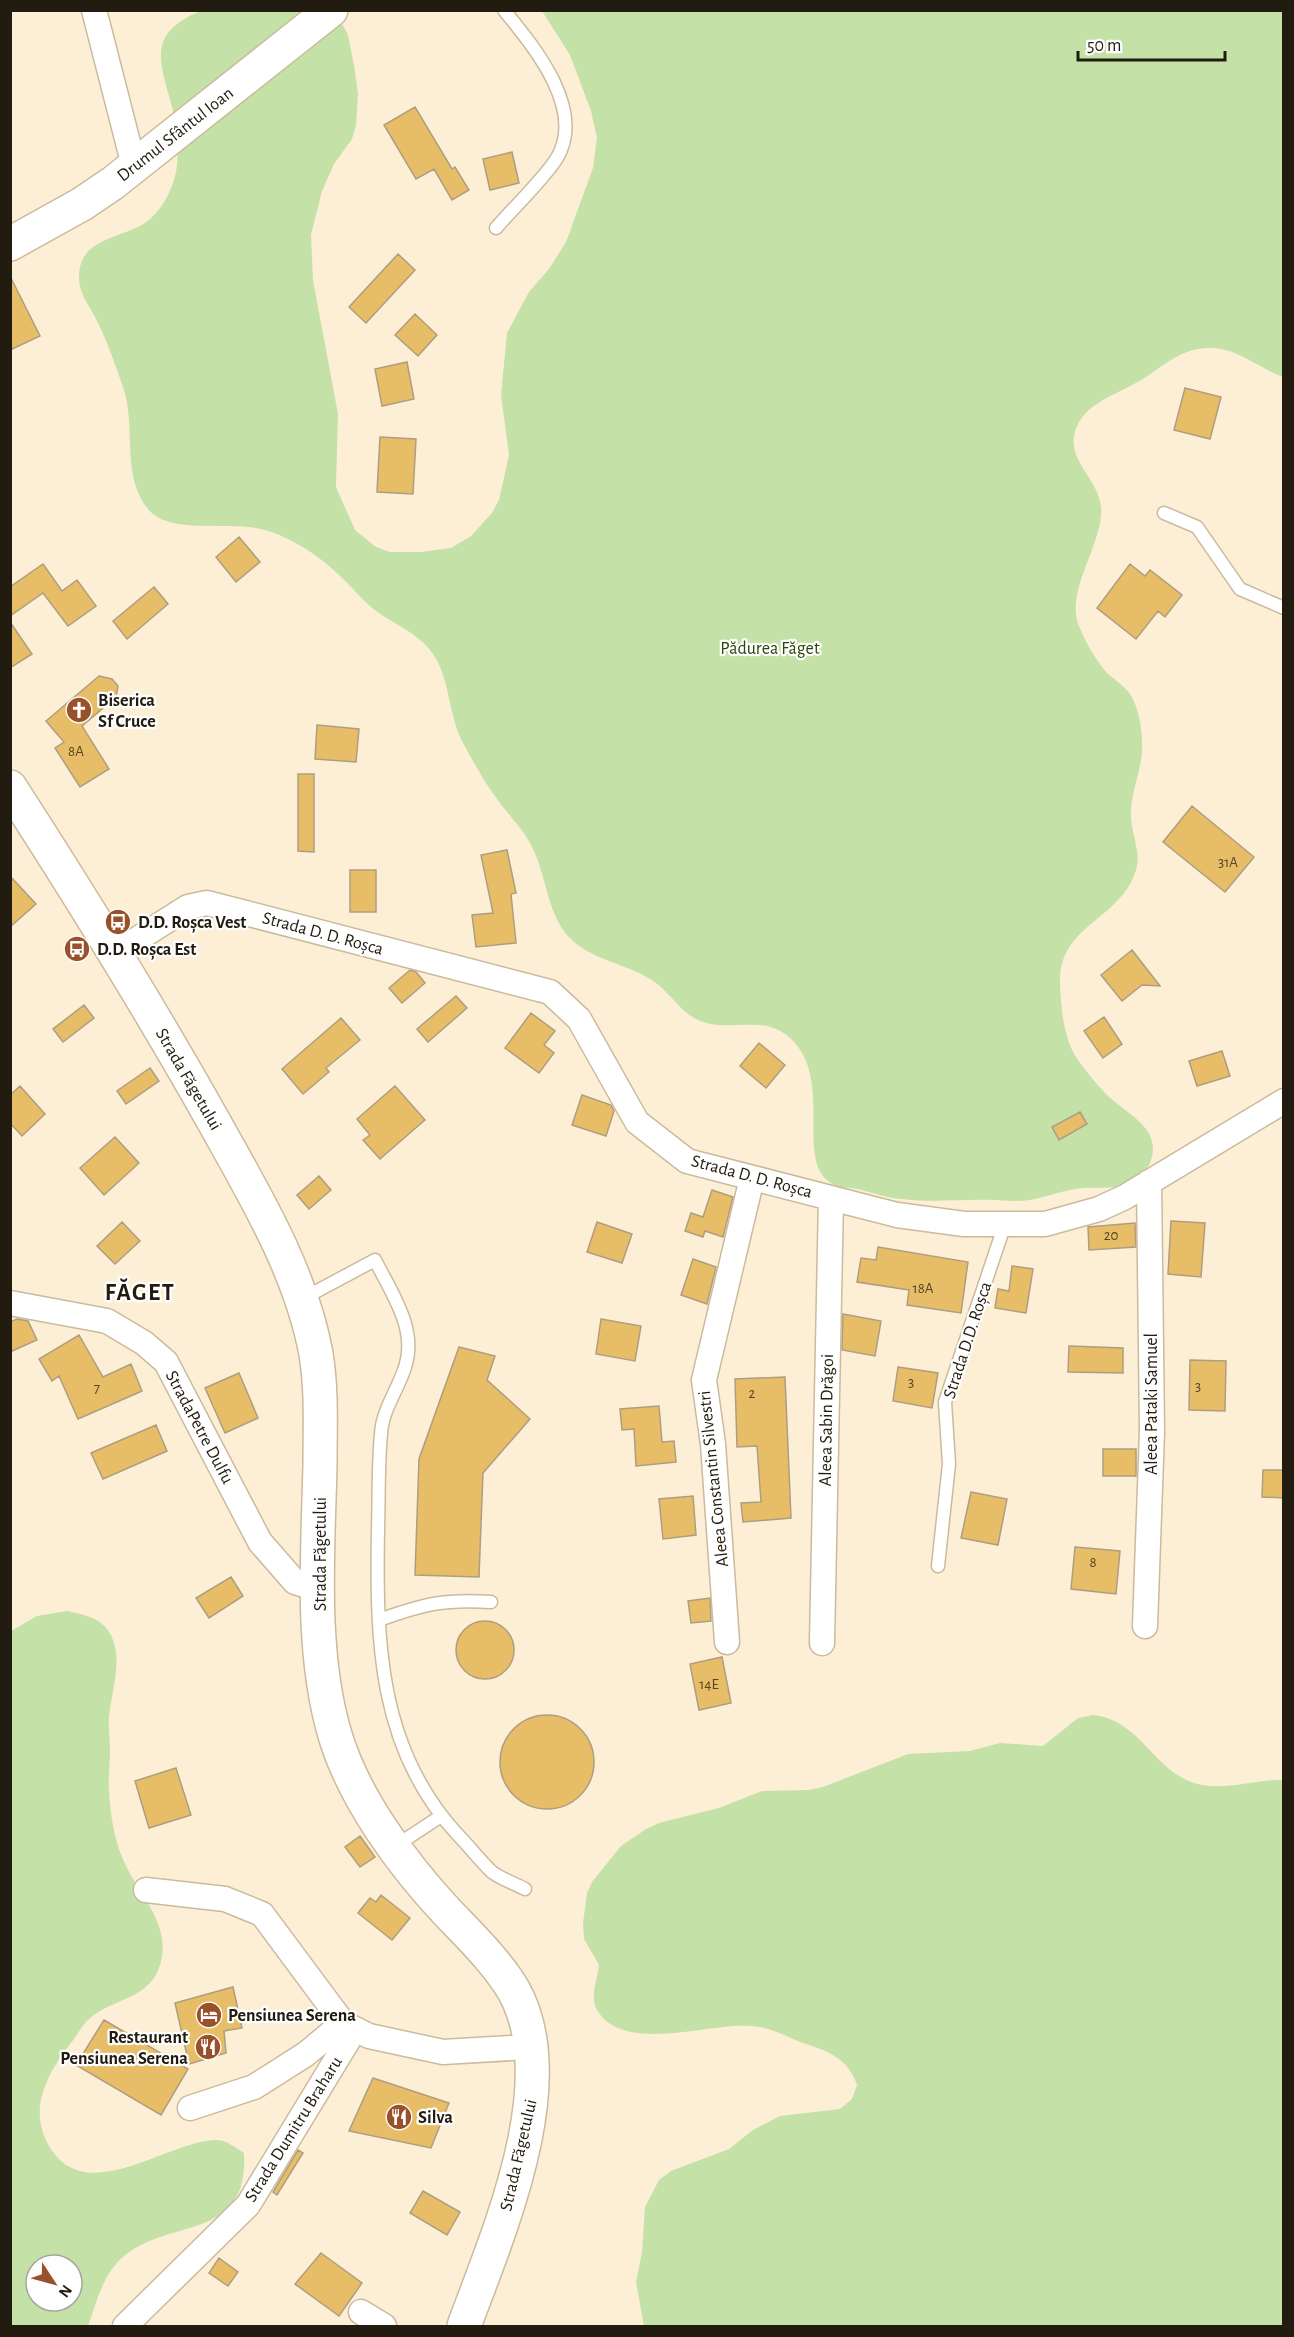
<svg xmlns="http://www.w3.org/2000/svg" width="1294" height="2337" font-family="'Alegreya Sans',sans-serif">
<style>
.green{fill:#c4e1a7;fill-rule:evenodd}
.building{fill:#e8bd68;stroke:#ae9e80;stroke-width:1.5}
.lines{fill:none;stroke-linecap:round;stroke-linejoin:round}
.lane-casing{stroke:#cbbb9c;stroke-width:15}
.street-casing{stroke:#cbbb9c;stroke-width:27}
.secondary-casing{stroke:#cbbb9c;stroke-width:36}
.lane{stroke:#fff;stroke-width:12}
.street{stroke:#fff;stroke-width:24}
.secondary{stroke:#fff;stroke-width:33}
.labels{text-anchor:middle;stroke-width:4.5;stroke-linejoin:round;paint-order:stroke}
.number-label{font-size:15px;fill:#544426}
.street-label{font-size:18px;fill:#221c10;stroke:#fefefe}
.park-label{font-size:18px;fill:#2d450a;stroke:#fefefe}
.poi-label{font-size:18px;font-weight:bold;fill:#221c10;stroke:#fefefe;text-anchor:start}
.district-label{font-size:24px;font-weight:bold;letter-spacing:1.5px;fill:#221c10;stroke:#fefefe}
</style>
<rect width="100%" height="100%" fill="#fdefd6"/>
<path class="green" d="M 201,11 L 335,11 L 348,35 L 354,65 L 358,94 L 356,125 L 352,139 L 334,164 L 322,191 L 311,235 L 313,280 L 338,414 L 336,487 L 355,530 L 376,547 L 390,552 L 421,552 L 451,548 L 471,536 L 492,513 L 499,500 L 509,455 L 501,395 L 507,333 L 529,292 L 549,269 L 566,242 L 593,168 L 597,138 L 591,111 L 570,55 L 542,11 L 1283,11 L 1283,377 C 1261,369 1238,349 1213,348 C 1178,346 1160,371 1132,385 C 1110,397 1082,406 1075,432 C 1066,464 1105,482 1101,516 C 1098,548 1069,590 1077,620 C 1082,637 1095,659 1107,673 C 1113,678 1125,687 1130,694 C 1140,710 1143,734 1142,753 C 1140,773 1131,793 1131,813 C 1130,833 1143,853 1135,873 C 1118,921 1059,925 1060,983 C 1061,1007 1063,1036 1076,1057 C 1084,1069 1095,1082 1105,1093 C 1125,1114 1164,1127 1150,1163 C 1137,1192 1109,1187 1084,1188 C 1068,1189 1055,1194 1039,1198 C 1025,1202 1009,1201 994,1200 C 963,1199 932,1203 902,1199 C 886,1198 872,1192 857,1189 C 847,1187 836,1188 828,1181 C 796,1156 834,1078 790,1038 C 764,1014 733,1032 703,1022 C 682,1015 673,996 656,983 C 632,965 598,962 574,942 C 546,918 548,876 531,845 C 522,827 506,813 495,796 C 483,780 473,761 463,743 C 449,717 450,682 435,657 C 420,633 396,626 375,610 C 368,605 359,595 353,589 C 329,563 299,540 265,530 C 233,520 169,536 148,509 C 121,476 136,428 124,390 C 116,367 107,340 96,319 C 89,305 79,294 79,277 C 79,238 120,239 145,223 C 161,212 172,191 176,172 C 180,149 176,118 169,96 C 156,52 154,30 201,11 Z
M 67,1611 C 81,1614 98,1617 107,1629 C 126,1654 111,1691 109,1718 C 108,1729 110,1739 110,1750 C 110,1764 108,1777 109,1791 C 110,1812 114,1838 122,1857 C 136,1893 173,1923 160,1965 C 150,1999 114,1998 90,2018 C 83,2024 79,2032 74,2039 C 50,2070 26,2106 49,2146 C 86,2209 166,2141 216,2140 C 227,2140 236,2148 244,2153 C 249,2242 170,2217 123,2257 C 102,2275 97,2302 88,2326 L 11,2326 L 11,1631 L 37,1616 ZM 36,2265 L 72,2265 L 72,2301 L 36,2301 Z
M 1093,1715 C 1138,1719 1152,1767 1191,1782 C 1221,1793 1253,1779 1283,1780 L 1283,2326 L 644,2326 L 636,2282 L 642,2252 L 645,2207 L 659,2180 L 671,2171 L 729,2149 L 753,2130 L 780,2116 L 840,2109 L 852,2099 L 857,2085 C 848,2058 828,2051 803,2043 C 785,2036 770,2027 750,2026 C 710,2022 624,2055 597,2010 C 589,1998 598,1978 599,1965 L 584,1939 L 583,1923 L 587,1893 L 592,1882 L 621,1846 L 646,1829 L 659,1823 L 719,1808 L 762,1791 L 808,1790 L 823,1787 L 908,1754 L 970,1751 L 1000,1743 L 1043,1746 L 1078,1718 Z"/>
<path class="building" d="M 415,107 L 452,169 L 455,167 L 469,190 L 452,200 L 434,169 L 416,179 L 384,125 Z
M 512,152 L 519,183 L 490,190 L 483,159 Z
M 398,254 L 415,270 L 366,323 L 349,307 Z
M 10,276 L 40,336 L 10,350 Z
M 415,314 L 437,335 L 418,356 L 395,335 Z
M 407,362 L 414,399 L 382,406 L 375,369 Z
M 1185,388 L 1221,397 L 1210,439 L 1174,430 Z
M 380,437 L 416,439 L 413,494 L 377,492 Z
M 239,537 L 260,562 L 236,582 L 216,557 Z
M 43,564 L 62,591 L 77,580 L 96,606 L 68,626 L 43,593 L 10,616 L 10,587 Z
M 1130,564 L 1145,576 L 1150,570 L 1182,595 L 1165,617 L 1158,611 L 1136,639 L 1097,608 Z
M 154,587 L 168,604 L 127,639 L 113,621 Z
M 10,622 L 32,654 L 10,668 Z
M 99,676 L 112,679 L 118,686 L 116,697 L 82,726 L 109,769 L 80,787 L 55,748 L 64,742 L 46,721 Z
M 317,725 L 359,729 L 356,762 L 315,759 Z
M 298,774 L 314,774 L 314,852 L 298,851 Z
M 1192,806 L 1254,857 L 1225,892 L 1163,842 Z
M 507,850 L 516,893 L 511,894 L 516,943 L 476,947 L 472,915 L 493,913 L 481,855 Z
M 350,870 L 376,870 L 376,912 L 350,912 Z
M 10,876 L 36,904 L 10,927 Z
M 1132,950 L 1160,986 L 1142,985 L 1122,1001 L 1101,975 Z
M 410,970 L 416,972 L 425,983 L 402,1003 L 389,988 Z
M 456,996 L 467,1008 L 428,1042 L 417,1029 Z
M 84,1005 L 94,1018 L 63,1042 L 53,1029 Z
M 531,1013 L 555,1031 L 544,1045 L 554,1053 L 539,1073 L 505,1048 Z
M 1104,1017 L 1122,1044 L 1103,1058 L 1084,1031 Z
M 341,1018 L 360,1040 L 326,1068 L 329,1072 L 303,1094 L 282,1069 Z
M 759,1043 L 785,1065 L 766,1088 L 740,1066 Z
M 1222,1051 L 1230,1076 L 1197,1086 L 1189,1061 Z
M 150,1068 L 159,1081 L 126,1104 L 117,1091 Z
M 20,1086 L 45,1114 L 22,1136 L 10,1123 L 10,1095 Z
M 395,1086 L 425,1120 L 380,1159 L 363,1140 L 370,1135 L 357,1119 Z
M 582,1095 L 611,1105 L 614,1111 L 606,1136 L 572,1125 Z
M 1080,1112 L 1087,1124 L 1059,1140 L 1052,1127 Z
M 115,1137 L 139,1163 L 104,1195 L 80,1168 Z
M 319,1176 L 331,1190 L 309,1209 L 297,1195 Z
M 712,1190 L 733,1197 L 723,1237 L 705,1231 L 703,1237 L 685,1231 L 691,1213 L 703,1217 Z
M 1171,1221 L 1205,1223 L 1201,1277 L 1168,1274 Z
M 122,1222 L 140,1241 L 115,1264 L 97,1246 Z
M 597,1222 L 632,1234 L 622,1263 L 587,1252 Z
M 1135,1223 L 1136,1247 L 1089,1250 L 1088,1227 Z
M 878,1247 L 968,1262 L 961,1313 L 907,1305 L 909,1290 L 857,1282 L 861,1258 L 876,1260 Z
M 693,1259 L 716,1267 L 707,1304 L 681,1295 Z
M 1012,1266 L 1033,1269 L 1026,1313 L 995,1308 L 998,1289 L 1009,1291 Z
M 843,1314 L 881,1321 L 875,1356 L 842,1350 Z
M 17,1319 L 28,1321 L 37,1340 L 10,1352 L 10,1322 Z
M 601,1319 L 641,1326 L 635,1361 L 596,1354 Z
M 79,1335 L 103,1377 L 131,1364 L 142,1391 L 78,1419 L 59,1376 L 52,1381 L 39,1359 Z
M 1069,1346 L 1123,1348 L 1123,1373 L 1068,1372 Z
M 459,1347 L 495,1356 L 487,1380 L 530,1419 L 483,1473 L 479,1577 L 415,1575 L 419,1459 Z
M 1190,1360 L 1226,1361 L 1225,1411 L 1189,1410 Z
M 898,1367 L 938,1373 L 932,1408 L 893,1401 Z
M 239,1373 L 258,1418 L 225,1433 L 205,1388 Z
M 785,1377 L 791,1518 L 743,1522 L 741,1503 L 761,1502 L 757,1446 L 737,1447 L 735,1379 Z
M 659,1406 L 662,1442 L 674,1441 L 676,1462 L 636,1466 L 634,1429 L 622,1430 L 620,1409 Z
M 156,1425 L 167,1451 L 103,1479 L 91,1453 Z
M 1103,1449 L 1136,1449 L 1136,1476 L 1103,1476 Z
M 1263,1470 L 1284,1470 L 1284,1498 L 1262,1497 Z
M 971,1492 L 1007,1499 L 998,1545 L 961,1538 Z
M 693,1496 L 696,1535 L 663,1539 L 659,1499 Z
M 1075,1547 L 1120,1551 L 1116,1594 L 1071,1589 Z
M 231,1577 L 243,1596 L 209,1618 L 196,1598 Z
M 710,1598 L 711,1621 L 691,1623 L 688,1601 Z
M456 1650a29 29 0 1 1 58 0a29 29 0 1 1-58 0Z
M 722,1657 L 731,1703 L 699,1710 L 690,1664 Z
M500 1762a47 47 0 1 1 94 0a47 47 0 1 1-94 0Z
M 176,1768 L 191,1815 L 149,1828 L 135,1781 Z
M 360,1836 L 375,1857 L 360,1867 L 345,1847 Z
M 381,1895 L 410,1918 L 392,1940 L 358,1913 L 370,1898 L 376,1902 Z
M 233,1987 L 242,2028 L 224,2031 L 226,2053 L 189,2064 L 175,2003 Z
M 104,2020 L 188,2069 L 161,2115 L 76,2065 Z
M 373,2078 L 449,2103 L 431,2148 L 349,2131 Z
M 298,2150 L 303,2153 L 277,2195 L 273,2192 Z
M 423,2191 L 460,2212 L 447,2235 L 410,2213 Z
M 321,2253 L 362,2283 L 339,2316 L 295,2284 Z
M 219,2258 L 238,2272 L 228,2286 L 209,2273 Z"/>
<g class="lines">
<g class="lane-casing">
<path id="lane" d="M 496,228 C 514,207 543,180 557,158 C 586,109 534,47 504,10
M 1164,513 L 1197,527 L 1240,589 L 1284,608
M 304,1298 L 375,1260 C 392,1294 419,1331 404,1370 C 397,1391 382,1411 381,1434 C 378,1465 379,1497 378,1529 C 376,1641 378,1749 458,1835 C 470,1847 480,1861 492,1872 C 501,1879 514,1883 525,1889
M 938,1566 L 949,1464 L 945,1402 L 1005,1224
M 379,1620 C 424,1604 443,1599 491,1602
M 394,1847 L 441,1816"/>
</g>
<g class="street-casing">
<path id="street" d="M 94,10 L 134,166
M 114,954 L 188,907 L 207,903 L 550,992 L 579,1019 L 637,1122 L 687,1161 L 897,1215 L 964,1224 L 1045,1224 L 1099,1209 L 1125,1197 L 1284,1101
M 10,1303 L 107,1321 L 144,1343 L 166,1362 L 260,1542 L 295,1582 L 318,1589
M 1145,1626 L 1152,1431 L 1149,1182
M 727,1642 L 713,1444 L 704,1380 L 752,1178
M 822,1643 L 831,1198
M 146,1890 L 225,1899 L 262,1914 L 343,2023 L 369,2036 L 443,2052 L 529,2047
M 190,2108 L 254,2087 L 306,2054 L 343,2023
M 361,2312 L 384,2326
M 125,2326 L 248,2205 L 355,2029"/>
</g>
<g class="secondary-casing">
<path id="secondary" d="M 10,244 L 82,204 L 113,183 L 331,10
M 10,787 C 81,897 150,1008 214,1122 C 254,1194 301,1271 316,1354 C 322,1391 320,1428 320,1465 C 318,1552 310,1651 335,1735 C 354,1799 403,1865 448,1913 C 471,1937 497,1962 514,1991 C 565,2083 497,2236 464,2326"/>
</g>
<use href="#lane" class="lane"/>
<use href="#street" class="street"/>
<use href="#secondary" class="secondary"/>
</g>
<defs>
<g id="church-disc" transform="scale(1.35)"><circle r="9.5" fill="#98512b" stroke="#fefefe"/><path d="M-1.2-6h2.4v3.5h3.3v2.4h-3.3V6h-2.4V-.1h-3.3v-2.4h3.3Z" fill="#fff"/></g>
<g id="bus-disc" transform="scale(1.35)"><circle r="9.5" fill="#98512b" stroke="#fefefe"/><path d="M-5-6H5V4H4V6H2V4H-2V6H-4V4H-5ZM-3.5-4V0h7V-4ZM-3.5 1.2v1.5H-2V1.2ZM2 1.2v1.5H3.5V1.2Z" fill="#fff"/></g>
<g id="hotel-disc" transform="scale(1.35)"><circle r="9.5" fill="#98512b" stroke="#fefefe"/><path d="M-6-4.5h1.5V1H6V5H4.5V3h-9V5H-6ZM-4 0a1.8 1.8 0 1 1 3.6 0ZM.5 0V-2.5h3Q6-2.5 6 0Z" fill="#fff"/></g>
<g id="restaurant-disc" transform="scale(1.35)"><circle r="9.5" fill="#98512b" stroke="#fefefe"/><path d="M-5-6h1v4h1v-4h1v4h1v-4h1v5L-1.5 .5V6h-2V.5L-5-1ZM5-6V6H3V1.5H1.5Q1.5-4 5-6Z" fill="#fff"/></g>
</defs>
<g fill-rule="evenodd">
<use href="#church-disc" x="79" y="710"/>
<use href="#bus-disc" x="118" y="922"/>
<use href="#bus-disc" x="77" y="949"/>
<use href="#hotel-disc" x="209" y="2015"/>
<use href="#restaurant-disc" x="208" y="2047"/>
<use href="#restaurant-disc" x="399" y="2117"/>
</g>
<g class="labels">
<g class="number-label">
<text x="76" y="756">8A</text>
<text x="1228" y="867">31A</text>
<text x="1111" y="1240">20</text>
<text x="923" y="1293">18A</text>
<text x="911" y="1387">3</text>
<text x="1198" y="1391">3</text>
<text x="97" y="1393">7</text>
<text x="752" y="1398">2</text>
<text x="1093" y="1567">8</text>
<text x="709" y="1689">14E</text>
</g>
<g class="street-label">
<text transform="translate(175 134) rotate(-38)" y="6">Drumul Sfântul Ioan</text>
<text transform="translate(323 933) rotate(15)" y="6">Strada D. D. Roșca</text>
<text transform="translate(189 1079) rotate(60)" y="6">Strada Făgetului</text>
<text transform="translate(752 1176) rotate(15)" y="6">Strada D. D. Roșca</text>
<text transform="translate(967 1340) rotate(-72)" y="6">Strada D.D. Roșca</text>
<text transform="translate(1151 1404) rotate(-90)" y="6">Aleea Pataki Samuel</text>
<text transform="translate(826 1420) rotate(-89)" y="6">Aleea Sabin Drăgoi</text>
<text transform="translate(200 1427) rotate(62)" y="6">StradaPetre Dulfu</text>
<text transform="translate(713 1479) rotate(-96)" y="6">Aleea Constantin Silvestri</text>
<text transform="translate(320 1554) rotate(-90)" y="6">Strada Făgetului</text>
<text transform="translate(293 2129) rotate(-58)" y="6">Strada Dumitru Braharu</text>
<text transform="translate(518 2155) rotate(-77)" y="6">Strada Făgetului</text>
</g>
<g class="park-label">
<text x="770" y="654">Pădurea Făget</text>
</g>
<g class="poi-label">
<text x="98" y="706">Biserica<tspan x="98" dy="21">Sf Cruce</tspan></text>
<text x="138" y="928">D.D. Roșca Vest</text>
<text x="97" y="955">D.D. Roșca Est</text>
<text x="228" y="2021">Pensiunea Serena</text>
<text x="188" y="2043" text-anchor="end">Restaurant<tspan x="188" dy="21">Pensiunea Serena</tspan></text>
<text x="418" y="2123">Silva</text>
</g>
<g class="district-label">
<text x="140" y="1300">FĂGET</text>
</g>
</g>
<rect width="1294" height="2337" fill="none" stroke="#221c10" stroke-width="24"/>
<g transform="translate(54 2283) rotate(126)"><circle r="28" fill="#fefefe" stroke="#a6a49f" stroke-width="1.5"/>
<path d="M0-4.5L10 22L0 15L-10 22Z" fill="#98512b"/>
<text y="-9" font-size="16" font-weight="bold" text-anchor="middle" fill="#221c10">N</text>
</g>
<path d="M1078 51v9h147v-9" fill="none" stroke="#221c10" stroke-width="3"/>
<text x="1087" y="51" font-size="18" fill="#221c10" stroke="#fefefe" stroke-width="4.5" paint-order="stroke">50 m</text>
</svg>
